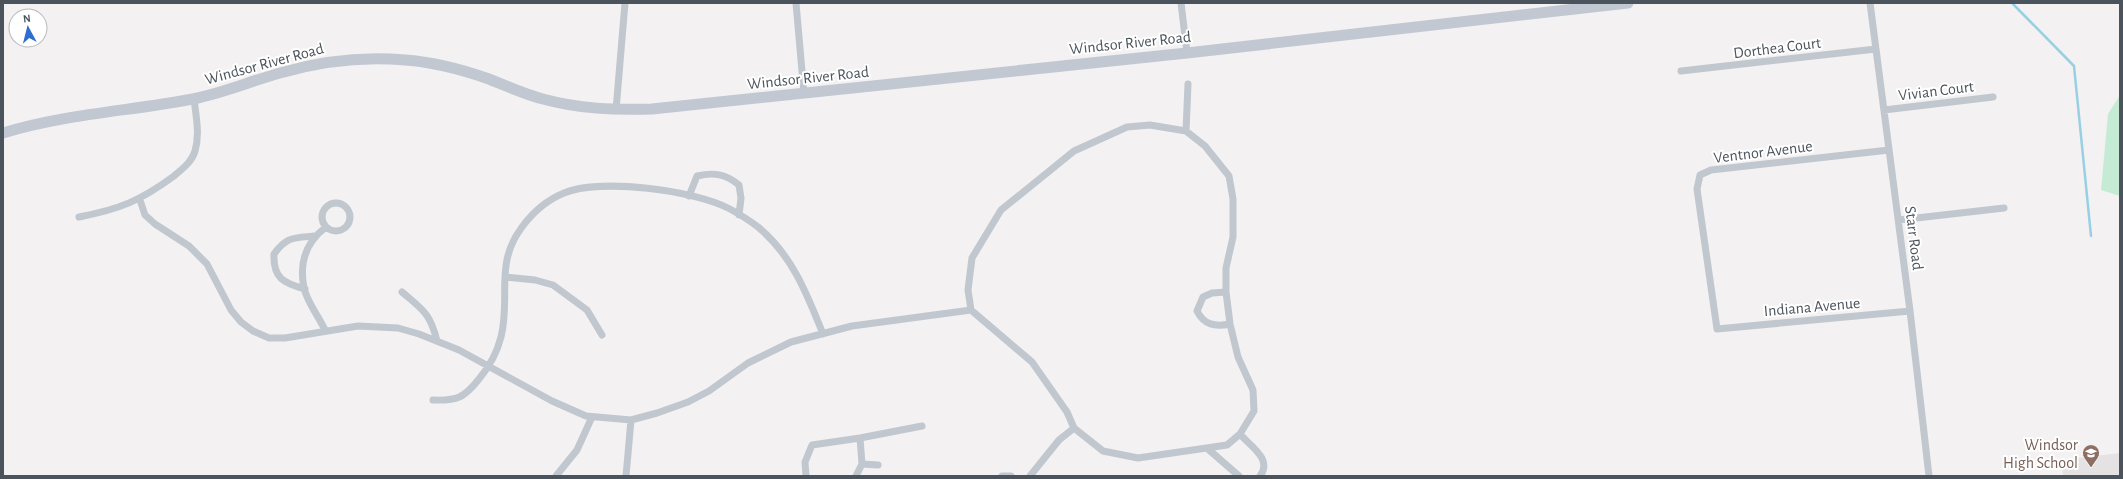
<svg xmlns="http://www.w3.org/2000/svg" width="2123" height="479" font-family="'Alegreya Sans',sans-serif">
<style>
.education{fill:#e4e2e2}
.green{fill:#c5ebd5}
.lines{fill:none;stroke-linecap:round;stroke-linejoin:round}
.stream{stroke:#97d0e3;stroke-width:2.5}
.minor{stroke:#c1c7ce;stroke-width:7}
.secondary{stroke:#c1c8d2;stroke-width:11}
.labels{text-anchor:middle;stroke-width:4;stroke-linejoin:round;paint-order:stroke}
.street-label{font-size:16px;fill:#4b535c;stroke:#fff}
.education-label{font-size:16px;fill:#785e54;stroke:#fff;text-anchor:end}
</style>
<rect width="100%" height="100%" fill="#f3f1f1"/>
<path class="education" d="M 2120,453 L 2120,476 L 2063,476 L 2061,460 Z"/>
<path class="green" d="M 2120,95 L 2120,196 L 2101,190 L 2108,114 Z"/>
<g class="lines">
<path class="stream" d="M 2012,3 L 2074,66 L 2091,236"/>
<path class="minor" d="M 796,3 L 804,94
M 1181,3 L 1187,53
M 1870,3 L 1910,311 L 1929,476
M 1681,71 L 1876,49
M 616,110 L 625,3
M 1884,110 L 1993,97
M 1186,131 L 1188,84
M 1889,150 L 1711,170 L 1700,175 L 1697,189 L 1717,329 L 1910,311
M 689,196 L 697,176 C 714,172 726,174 739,185 L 741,198 L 739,215
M 140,200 L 145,215 L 155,224 L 189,246 L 207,264 L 231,310 L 241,322 L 253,331 L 269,338 L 285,338 L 358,326 L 398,328 L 419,334 L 459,350 L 552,401 L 586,416 L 631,420 L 657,413 L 688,402 L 709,391 L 748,363 L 791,342 L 852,326 L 971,310 L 968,290 L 972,258 L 1001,210 L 1074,151 L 1127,127 L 1150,125 L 1186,131 L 1205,146 L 1229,176 L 1233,199 L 1233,237 L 1226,268 L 1226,292 L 1230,324 L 1238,357 L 1253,390 L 1254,411 L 1240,434 L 1227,445 L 1138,458 L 1103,451 L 1074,428 L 1067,412 L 1032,362 L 971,310
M322 217a14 14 0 1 1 28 0a14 14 0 1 1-28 0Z
M 79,217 C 120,209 140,201 174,176 C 182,169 192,162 195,151 C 200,134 196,116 194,99
M 1899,220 L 2004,208
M 505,277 L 535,280 L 553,285 L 587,310 L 602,335
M 305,289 C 283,283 273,278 274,254 C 287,236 294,238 315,236
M 402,292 C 423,310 430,313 437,341
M 1226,292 L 1212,293 L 1203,297 L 1197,311 C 1204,325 1215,327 1230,324
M 325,330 C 319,317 307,302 304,288 C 299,263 306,242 326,227
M 433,400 C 457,401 464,398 479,379 C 489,367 497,353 501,337 C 511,297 494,264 522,227 C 533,212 547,200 564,193 C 601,178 694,190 730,209 C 739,214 749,220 758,227 C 792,255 807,294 823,334
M 1240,434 C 1250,446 1273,459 1260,476
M 860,438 L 862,464 L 878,465
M 1208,449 L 1239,476
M 556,476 L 577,450 L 592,417
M 626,476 L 631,420
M 806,476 L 805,462 L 812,445 L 860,438 L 922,426
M 856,476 L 862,464
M 1002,476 L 1011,476
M 1030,476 L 1059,440 L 1074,428"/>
<path class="secondary" d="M 3,133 C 65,114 130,111 193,99 C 223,93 251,81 280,73 C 321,61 362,56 405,60 C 433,62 460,69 486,78 C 505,85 523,94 543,99 C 579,109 614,110 652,109 L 1187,53 L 1628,3"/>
</g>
<defs>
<g id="school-pin" transform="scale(0.9)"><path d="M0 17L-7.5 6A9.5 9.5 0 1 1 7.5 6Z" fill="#8d6e63" stroke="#fff"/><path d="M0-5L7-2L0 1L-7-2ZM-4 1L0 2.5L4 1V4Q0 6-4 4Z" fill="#fff"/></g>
</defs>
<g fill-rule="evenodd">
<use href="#school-pin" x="2091" y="453"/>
</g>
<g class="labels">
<g class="street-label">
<text transform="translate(1130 42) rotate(-6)" y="6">Windsor River Road</text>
<text transform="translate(1777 47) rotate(-7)" y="6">Dorthea Court</text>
<text transform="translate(264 63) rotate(-15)" y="6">Windsor River Road</text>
<text transform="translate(808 77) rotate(-6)" y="6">Windsor River Road</text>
<text transform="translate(1936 90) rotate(-7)" y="6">Vivian Court</text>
<text transform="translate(1763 151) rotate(-7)" y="6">Ventnor Avenue</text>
<text transform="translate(1915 238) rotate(83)" y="6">Starr Road</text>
<text transform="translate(1812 306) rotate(-5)" y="6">Indiana Avenue</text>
</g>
<g class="education-label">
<text x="2078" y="450">Windsor<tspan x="2078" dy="18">High School</tspan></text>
</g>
</g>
<rect width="2123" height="479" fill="none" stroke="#4b535c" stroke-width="8"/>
<g transform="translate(28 28) rotate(353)"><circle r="19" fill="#ffffff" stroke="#b7babe"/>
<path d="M0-3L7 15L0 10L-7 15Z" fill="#2e6ed0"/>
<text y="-6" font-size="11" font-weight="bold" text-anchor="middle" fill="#4b535c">N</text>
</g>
</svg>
